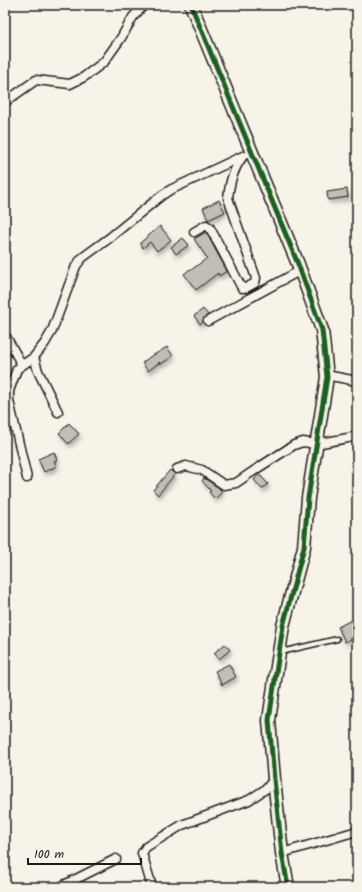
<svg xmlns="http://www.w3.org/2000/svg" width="362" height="892" font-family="Kalam,sans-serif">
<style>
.building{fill:#c0beb5;stroke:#1c1c1c;filter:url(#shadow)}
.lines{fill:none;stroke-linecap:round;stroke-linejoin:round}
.lane-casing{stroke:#1c1c1c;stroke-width:7}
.street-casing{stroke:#1c1c1c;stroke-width:11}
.secondary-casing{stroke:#1c1c1c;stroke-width:15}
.lane{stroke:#f7f3e8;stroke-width:4}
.street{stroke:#f7f3e8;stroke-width:8}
.secondary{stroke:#f7f3e8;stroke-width:12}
.cycleway-casing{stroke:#f7f3e8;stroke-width:8}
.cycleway{stroke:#1b5e20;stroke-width:5}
</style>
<defs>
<filter id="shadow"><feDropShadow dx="2" dy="3.5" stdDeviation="2" flood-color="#0004"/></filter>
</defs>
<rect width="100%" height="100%" fill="#f7f3e8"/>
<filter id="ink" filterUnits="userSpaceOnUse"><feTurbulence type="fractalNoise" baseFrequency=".025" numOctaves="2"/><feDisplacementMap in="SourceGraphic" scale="8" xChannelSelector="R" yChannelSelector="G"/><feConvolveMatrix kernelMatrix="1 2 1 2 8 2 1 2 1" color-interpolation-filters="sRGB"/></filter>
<g filter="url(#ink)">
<path class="building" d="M 347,189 L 348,197 L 328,200 L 327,192 Z
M 219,200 L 225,212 L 208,220 L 203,208 Z
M 160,226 L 171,240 L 157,251 L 150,242 L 143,248 L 140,243 Z
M 206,232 L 227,271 L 219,276 L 218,273 L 196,290 L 184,274 L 190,269 L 191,270 L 207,258 L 194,239 Z
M 183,238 L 189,245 L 176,254 L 171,247 Z
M 203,309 L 208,315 L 204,318 L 203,322 L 200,324 L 194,316 Z
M 167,347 L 173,356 L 161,364 L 160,362 L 148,371 L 142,363 L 151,356 L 152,356 Z
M 69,423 L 79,434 L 68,444 L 59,433 Z
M 54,452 L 57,460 L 54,461 L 57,466 L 44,472 L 38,459 Z
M 170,470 L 175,474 L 158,495 L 153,490 Z
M 259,474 L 268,484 L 262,489 L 254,480 Z
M 204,478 L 219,488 L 222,492 L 215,499 L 209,492 L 211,491 L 202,481 Z
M 355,618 L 357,623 L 357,636 L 345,642 L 338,627 Z
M 225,644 L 230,650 L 219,659 L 214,653 Z
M 229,664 L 236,677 L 222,685 L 215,671 Z"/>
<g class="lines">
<g class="lane-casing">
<path id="lane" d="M 281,652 L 337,639"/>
</g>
<g class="street-casing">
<path id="street" d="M 5,102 L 36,80 L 70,84 L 84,77 L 104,62 L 121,38 L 133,17 L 144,5
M 194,232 L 206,225 L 210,228 L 242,288 L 246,288 L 255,283 L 256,278 L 228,198 C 230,181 233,170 243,156
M 208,321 L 301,270
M 5,335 L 22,365
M 34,357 L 38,371 L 58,412
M 326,375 L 357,381
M 177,469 L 186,466 L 202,470 L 224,485 L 236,483 L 258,468 L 294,445 L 303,442 L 316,444 L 348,438 L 357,436
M 27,478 L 9,401 L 9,391 L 17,369 L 34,357 L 45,343 L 52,331 L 76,266 L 82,258 L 108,239 L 161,196 L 170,190 L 243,156
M 282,853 L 357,831
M 60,887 L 116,859
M 152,887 L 142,853 L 146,847 L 182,825 L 249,800 L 267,788 L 274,779"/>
</g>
<g class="secondary-casing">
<path id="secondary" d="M 191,5 L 298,264 L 322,330 L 327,377 L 308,498 L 304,547 L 283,626 L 269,720 L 274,779 L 282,853 L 288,887"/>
</g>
<use href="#lane" class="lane"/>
<use href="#street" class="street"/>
<use href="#secondary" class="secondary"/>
<g class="cycleway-casing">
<path id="cycleway" d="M 191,5 L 298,264 L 322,330 L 327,377 L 308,498 L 304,547 L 283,626 L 269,720 L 274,779 L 282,853 L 288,887"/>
</g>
<use href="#cycleway" class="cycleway"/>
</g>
</g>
<rect width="362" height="892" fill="none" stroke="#f7f3e8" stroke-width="20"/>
<rect x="10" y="10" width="342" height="872" fill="none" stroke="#1c1c1c" stroke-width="1.5" filter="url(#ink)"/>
<path d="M28 858v6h113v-6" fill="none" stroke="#1c1c1c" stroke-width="2"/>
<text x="34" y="858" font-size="12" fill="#1c1c1c" stroke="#f7f3e8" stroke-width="3" paint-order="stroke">100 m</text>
</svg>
